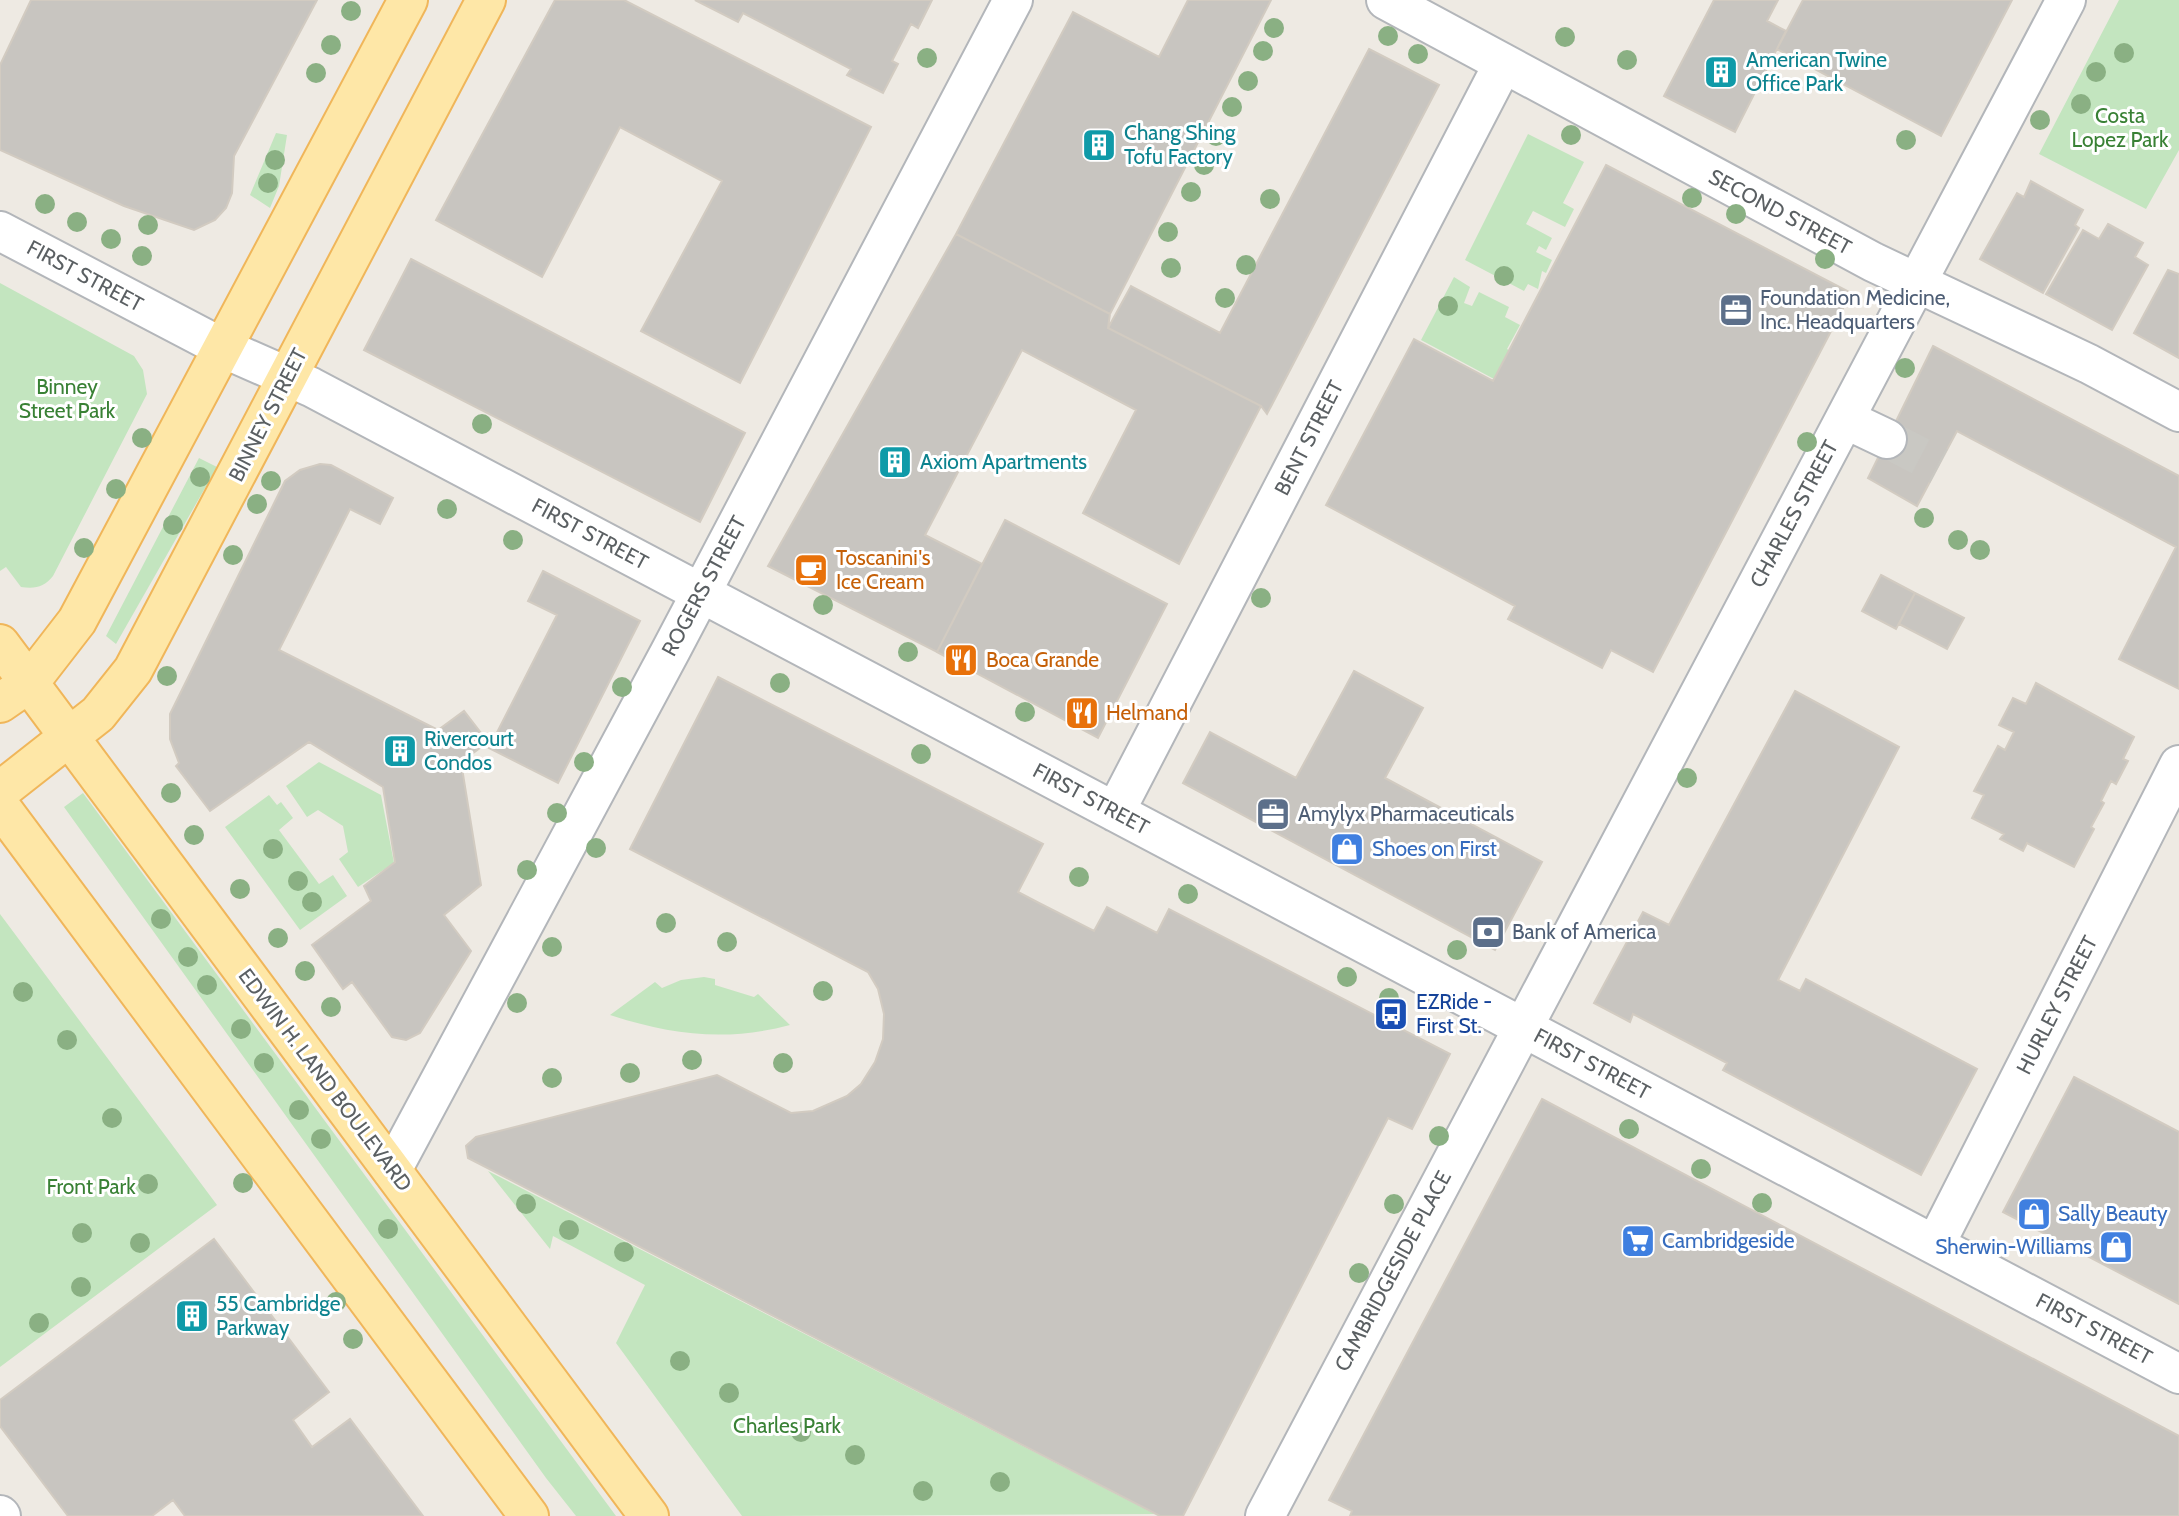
<svg xmlns="http://www.w3.org/2000/svg" width="2179" height="1516" font-family="Cabin,sans-serif">
<style>
.green{fill:#c3e5bf}
.building{fill:#c8c5c0;stroke:#d2cbc1;stroke-width:2}
.lines{fill:none;stroke-linecap:round;stroke-linejoin:round}
.minor-tunnel{stroke:#c9c8c3;stroke-width:38;stroke-dasharray:38 19;stroke-linecap:butt}
.minor-casing{stroke:#b3b6ba;stroke-width:42}
.major-casing{stroke:#f0b65a;stroke-width:42}
.minor{stroke:#fff;stroke-width:38}
.major{stroke:#fee7a7;stroke-width:38}
.tree{fill:#8ab083}
.labels{text-anchor:middle;stroke-width:6;stroke-linejoin:round;paint-order:stroke}
.culture-label{font-size:21px;fill:#0d838f;stroke:#fff;text-anchor:start}
.park-label{font-size:21px;fill:#398135;stroke:#fff}
.street-label{font-size:21px;fill:#5b6063;stroke:#fff}
.service-label{font-size:21px;fill:#4e5e75;stroke:#fff;text-anchor:start}
.food-label{font-size:21px;fill:#c56008;stroke:#fff;text-anchor:start}
.shop-label{font-size:21px;fill:#366cbe;stroke:#fff;text-anchor:start}
.transit-label{font-size:21px;fill:#164399;stroke:#fff;text-anchor:start}
</style>
<rect width="100%" height="100%" fill="#eeeae3"/>
<path class="green" d="M 2119,0 L 2179,0 L 2179,150 L 2146,209 L 2039,154 Z
M 276,133 L 287,135 L 279,186 L 270,208 L 250,195 Z
M 1528,134 L 1584,162 L 1563,203 L 1574,209 L 1565,227 L 1533,211 L 1526,224 L 1552,238 L 1546,250 L 1539,246 L 1536,252 L 1552,260 L 1546,273 L 1542,271 L 1538,289 L 1528,284 L 1524,291 L 1465,260 Z
M 1454,277 L 1470,287 L 1464,303 L 1472,306 L 1479,292 L 1509,307 L 1505,317 L 1520,325 L 1507,349 L 1517,355 L 1509,387 L 1421,340 Z
M 0,283 L 134,356 L 143,370 L 147,394 L 53,576 C 44,587 36,589 21,587 L 6,567 L 0,571 Z
M 199,458 L 217,467 L 116,644 L 106,636 Z
M 319,762 L 381,795 L 394,863 L 358,887 L 339,859 L 348,852 L 343,826 L 318,810 L 307,817 L 286,786 Z
M 83,793 L 126,851 L 616,1516 L 576,1516 L 546,1478 L 64,807 Z
M 269,795 L 277,805 L 281,802 L 293,818 L 279,830 L 319,884 L 333,875 L 347,896 L 300,930 L 225,827 Z
M 0,914 L 217,1205 L 0,1367 Z
M 704,977 L 715,979 L 715,985 L 754,997 L 758,994 L 790,1025 C 726,1042 672,1035 610,1015 L 655,982 L 662,988 L 681,980 Z
M 488,1171 L 1155,1514 L 742,1516 L 616,1343 L 645,1285 L 553,1236 L 550,1249 Z"/>
<path class="building" d="M 31,0 L 317,0 L 234,156 L 232,193 L 226,208 L 215,220 L 194,230 L 124,206 L 0,150 L 0,65 Z
M 555,0 L 624,0 L 871,127 L 740,383 L 641,331 L 722,181 L 620,127 L 542,277 L 436,220 Z
M 695,0 L 932,0 L 918,28 L 911,24 L 892,61 L 898,64 L 883,93 L 847,75 L 851,69 L 743,13 L 738,22 Z
M 1188,0 L 1271,0 L 1110,314 L 956,234 L 1073,12 L 1159,57 Z
M 1714,0 L 1778,0 L 1767,21 L 1786,31 L 1735,132 L 1664,96 Z
M 1803,0 L 2012,0 L 1941,136 L 1777,49 Z
M 1369,49 L 1439,85 L 1267,414 L 1261,406 L 1108,328 L 1131,286 L 1220,333 Z
M 1606,165 L 1851,293 L 1653,672 L 1611,650 L 1602,668 L 1508,619 L 1515,606 L 1326,505 L 1414,339 L 1493,381 Z
M 2031,181 L 2083,210 L 2075,225 L 2079,228 L 2043,293 L 1980,259 L 2017,193 L 2024,197 Z
M 2108,224 L 2143,243 L 2135,257 L 2148,265 L 2112,330 L 2046,294 L 2083,230 L 2099,239 Z
M 956,234 L 1110,314 L 1108,328 L 1261,406 L 1179,564 L 1083,513 L 1136,410 L 1022,350 L 925,535 L 982,564 L 937,652 L 768,566 Z
M 411,259 L 745,433 L 700,522 L 364,350 Z
M 2168,270 L 2179,274 L 2179,358 L 2134,333 Z
M 1933,346 L 2179,476 L 2179,689 L 2119,659 L 2176,547 L 1957,431 L 1917,506 L 1868,478 Z
M 320,464 L 331,465 L 393,498 L 380,524 L 350,509 L 279,650 L 438,730 L 464,711 L 488,742 L 461,762 L 481,885 L 444,915 L 471,951 L 420,1033 L 406,1040 L 392,1037 L 352,982 L 343,989 L 312,945 L 371,901 L 364,886 L 395,862 L 383,787 L 309,742 L 210,811 L 176,766 L 179,763 L 170,739 L 170,714 L 285,481 L 300,470 Z
M 1005,520 L 1167,604 L 1098,738 L 937,652 Z
M 543,571 L 640,621 L 558,783 L 489,748 L 557,615 L 528,601 Z
M 1881,575 L 1915,593 L 1896,629 L 1862,611 Z
M 1915,593 L 1964,618 L 1947,649 L 1899,624 Z
M 1354,671 L 1423,708 L 1385,778 L 1542,862 L 1495,950 L 1183,783 L 1210,732 L 1296,778 Z
M 718,677 L 1043,844 L 1018,892 L 1039,903 L 1094,931 L 1107,907 L 1157,933 L 1169,909 L 1450,1054 L 1412,1129 L 1388,1118 L 1183,1516 L 1160,1516 L 468,1158 L 466,1146 L 476,1137 L 717,1075 L 791,1113 L 813,1111 L 847,1096 L 861,1084 L 875,1062 L 883,1039 L 884,1014 L 878,989 L 868,972 L 630,849 Z
M 2036,683 L 2134,737 L 2123,759 L 2128,761 L 2116,784 L 2111,781 L 2101,801 L 2104,803 L 2091,827 L 2094,829 L 2074,867 L 2027,843 L 2023,851 L 2000,839 L 2004,834 L 1972,818 L 1984,795 L 1974,791 L 1998,746 L 2005,750 L 2014,732 L 1999,725 L 2013,698 L 2026,704 Z
M 1795,691 L 1899,747 L 1778,980 L 1800,991 L 1806,979 L 1977,1069 L 1921,1175 L 1723,1070 L 1727,1063 L 1633,1014 L 1630,1022 L 1594,1003 L 1643,912 L 1669,925 Z
M 2074,1077 L 2179,1132 L 2179,1304 L 2003,1212 Z
M 1542,1099 L 2179,1436 L 2179,1516 L 1350,1516 L 1352,1511 L 1329,1500 Z
M 214,1239 L 329,1392 L 293,1420 L 312,1447 L 350,1419 L 423,1516 L 185,1516 L 173,1500 L 152,1516 L 68,1516 L 0,1426 L 0,1400 Z"/>
<g class="lines">
<path class="minor-tunnel" d="M 1887,439 L 1939,466"/>
<g class="minor-casing">
<path id="minor" d="M 1386,0 L 1873,262 L 2089,364 L 2179,412
M 0,231 L 225,349 L 311,387 L 2179,1374
M 1845,419 L 1887,439
M 1115,812 L 1503,64
M 392,1170 L 671,650 L 1013,0
M 1935,1245 L 2179,765
M 0,1515 L 1,1516
M 1265,1516 L 2066,0"/>
</g>
<g class="major-casing">
<path id="major" d="M 0,644 L 649,1516
M 0,703 L 29,683 L 77,621 L 408,0
M 0,791 L 98,714 L 133,670 L 486,0
M 0,806 L 529,1516"/>
</g>
<use href="#minor" class="minor"/>
<use href="#major" class="major"/>
</g>
<g class="tree">
<circle cx="351" cy="11" r="10"/>
<circle cx="1274" cy="28" r="10"/>
<circle cx="1388" cy="36" r="10"/>
<circle cx="1565" cy="37" r="10"/>
<circle cx="331" cy="45" r="10"/>
<circle cx="1263" cy="51" r="10"/>
<circle cx="2124" cy="53" r="10"/>
<circle cx="1418" cy="54" r="10"/>
<circle cx="927" cy="58" r="10"/>
<circle cx="1627" cy="60" r="10"/>
<circle cx="2096" cy="72" r="10"/>
<circle cx="316" cy="73" r="10"/>
<circle cx="1248" cy="81" r="10"/>
<circle cx="2081" cy="104" r="10"/>
<circle cx="1232" cy="107" r="10"/>
<circle cx="2040" cy="120" r="10"/>
<circle cx="1571" cy="135" r="10"/>
<circle cx="1216" cy="136" r="10"/>
<circle cx="1906" cy="140" r="10"/>
<circle cx="275" cy="160" r="10"/>
<circle cx="1204" cy="165" r="10"/>
<circle cx="268" cy="183" r="10"/>
<circle cx="1191" cy="192" r="10"/>
<circle cx="1692" cy="198" r="10"/>
<circle cx="1270" cy="199" r="10"/>
<circle cx="45" cy="204" r="10"/>
<circle cx="1736" cy="214" r="10"/>
<circle cx="77" cy="222" r="10"/>
<circle cx="148" cy="225" r="10"/>
<circle cx="1168" cy="232" r="10"/>
<circle cx="111" cy="239" r="10"/>
<circle cx="142" cy="256" r="10"/>
<circle cx="1825" cy="259" r="10"/>
<circle cx="1246" cy="265" r="10"/>
<circle cx="1171" cy="268" r="10"/>
<circle cx="1504" cy="276" r="10"/>
<circle cx="1225" cy="298" r="10"/>
<circle cx="1448" cy="306" r="10"/>
<circle cx="1905" cy="368" r="10"/>
<circle cx="482" cy="424" r="10"/>
<circle cx="142" cy="438" r="10"/>
<circle cx="1807" cy="442" r="10"/>
<circle cx="200" cy="477" r="10"/>
<circle cx="271" cy="481" r="10"/>
<circle cx="116" cy="489" r="10"/>
<circle cx="257" cy="504" r="10"/>
<circle cx="447" cy="509" r="10"/>
<circle cx="1924" cy="518" r="10"/>
<circle cx="173" cy="525" r="10"/>
<circle cx="513" cy="540" r="10"/>
<circle cx="1958" cy="540" r="10"/>
<circle cx="84" cy="548" r="10"/>
<circle cx="1980" cy="550" r="10"/>
<circle cx="233" cy="555" r="10"/>
<circle cx="1261" cy="598" r="10"/>
<circle cx="823" cy="605" r="10"/>
<circle cx="908" cy="652" r="10"/>
<circle cx="167" cy="676" r="10"/>
<circle cx="780" cy="683" r="10"/>
<circle cx="622" cy="687" r="10"/>
<circle cx="1025" cy="712" r="10"/>
<circle cx="921" cy="754" r="10"/>
<circle cx="584" cy="762" r="10"/>
<circle cx="1687" cy="778" r="10"/>
<circle cx="171" cy="793" r="10"/>
<circle cx="557" cy="813" r="10"/>
<circle cx="194" cy="835" r="10"/>
<circle cx="596" cy="848" r="10"/>
<circle cx="273" cy="849" r="10"/>
<circle cx="527" cy="870" r="10"/>
<circle cx="1079" cy="877" r="10"/>
<circle cx="298" cy="881" r="10"/>
<circle cx="240" cy="889" r="10"/>
<circle cx="1188" cy="894" r="10"/>
<circle cx="312" cy="902" r="10"/>
<circle cx="161" cy="919" r="10"/>
<circle cx="666" cy="923" r="10"/>
<circle cx="278" cy="938" r="10"/>
<circle cx="727" cy="942" r="10"/>
<circle cx="552" cy="947" r="10"/>
<circle cx="1457" cy="950" r="10"/>
<circle cx="188" cy="957" r="10"/>
<circle cx="305" cy="971" r="10"/>
<circle cx="1347" cy="977" r="10"/>
<circle cx="207" cy="985" r="10"/>
<circle cx="823" cy="991" r="10"/>
<circle cx="23" cy="992" r="10"/>
<circle cx="1389" cy="998" r="10"/>
<circle cx="517" cy="1003" r="10"/>
<circle cx="331" cy="1007" r="10"/>
<circle cx="241" cy="1029" r="10"/>
<circle cx="67" cy="1040" r="10"/>
<circle cx="692" cy="1060" r="10"/>
<circle cx="264" cy="1063" r="10"/>
<circle cx="783" cy="1063" r="10"/>
<circle cx="630" cy="1073" r="10"/>
<circle cx="552" cy="1078" r="10"/>
<circle cx="299" cy="1110" r="10"/>
<circle cx="112" cy="1118" r="10"/>
<circle cx="1629" cy="1129" r="10"/>
<circle cx="1439" cy="1136" r="10"/>
<circle cx="321" cy="1139" r="10"/>
<circle cx="1701" cy="1169" r="10"/>
<circle cx="243" cy="1183" r="10"/>
<circle cx="148" cy="1184" r="10"/>
<circle cx="1762" cy="1203" r="10"/>
<circle cx="526" cy="1204" r="10"/>
<circle cx="1394" cy="1204" r="10"/>
<circle cx="388" cy="1229" r="10"/>
<circle cx="569" cy="1230" r="10"/>
<circle cx="82" cy="1233" r="10"/>
<circle cx="140" cy="1243" r="10"/>
<circle cx="624" cy="1252" r="10"/>
<circle cx="1359" cy="1273" r="10"/>
<circle cx="81" cy="1287" r="10"/>
<circle cx="336" cy="1302" r="10"/>
<circle cx="39" cy="1323" r="10"/>
<circle cx="353" cy="1339" r="10"/>
<circle cx="680" cy="1361" r="10"/>
<circle cx="729" cy="1393" r="10"/>
<circle cx="801" cy="1432" r="10"/>
<circle cx="855" cy="1455" r="10"/>
<circle cx="1000" cy="1482" r="10"/>
<circle cx="923" cy="1491" r="10"/>
</g>
<defs>
<g id="building-square" transform="scale(1.75)"><rect x="-9" y="-9" width="18" height="18" rx="4" fill="#0f9aa8" stroke="#fff"/><path d="M-4-6H4V6H1V3H-1V6H-4ZM-2.5-4.3h1.7v1.8h-1.7ZM.8-4.3h1.7v1.8H.8ZM-2.5-1h1.7V.8h-1.7ZM.8-1h1.7V.8H.8Z" fill="#fff"/></g>
<g id="office-square" transform="scale(1.75)"><rect x="-9" y="-9" width="18" height="18" rx="4" fill="#5c6f8a" stroke="#fff"/><path d="M-6-3h4V-5.5h4V-3h4V5H-6ZM-1-4.5V-3h2v-1.5ZM-6 0V1H6V0Z" fill="#fff"/></g>
<g id="cafe-square" transform="scale(1.75)"><rect x="-9" y="-9" width="18" height="18" rx="4" fill="#e8710a" stroke="#fff"/><path d="M-5.5-4.5H6V0H3Q3 3.5 0 3.5H-2.5Q-5.5 3.5-5.5 0ZM3-3.2v2h1.7v-2ZM-6 4.5H4V6H-6Z" fill="#fff"/></g>
<g id="restaurant-square" transform="scale(1.75)"><rect x="-9" y="-9" width="18" height="18" rx="4" fill="#e8710a" stroke="#fff"/><path d="M-5-6h1v4h1v-4h1v4h1v-4h1v5L-1.5 .5V6h-2V.5L-5-1ZM5-6V6H3V1.5H1.5Q1.5-4 5-6Z" fill="#fff"/></g>
<g id="shop-square" transform="scale(1.75)"><rect x="-9" y="-9" width="18" height="18" rx="4" fill="#3f7fe0" stroke="#fff"/><path d="M-5-2.5h2.3a2.7 3.5 0 0 1 5.4 0H5L5.5 6h-11ZM-1.5-2.5h3a1.5 2.3 0 0 0-3 0Z" fill="#fff"/></g>
<g id="bank-square" transform="scale(1.75)"><rect x="-9" y="-9" width="18" height="18" rx="4" fill="#5c6f8a" stroke="#fff"/><path d="M-6-4H6V4H-6ZM0-2.3a2.3 2.3 0 1 0 0 4.6a2.3 2.3 0 1 0 0-4.6Z" fill="#fff"/></g>
<g id="bus-square" transform="scale(1.75)"><rect x="-9" y="-9" width="18" height="18" rx="4" fill="#1a4fb4" stroke="#fff"/><path d="M-5-6H5V4H4V6H2V4H-2V6H-4V4H-5ZM-3.5-4V0h7V-4ZM-3.5 1.2v1.5H-2V1.2ZM2 1.2v1.5H3.5V1.2Z" fill="#fff"/></g>
<g id="supermarket-square" transform="scale(1.75)"><rect x="-9" y="-9" width="18" height="18" rx="4" fill="#3f7fe0" stroke="#fff"/><path d="M-6-5.5h2.5l.6 2H6L4.5 2H-2.5L-4.4-4H-6ZM-1.5 3.2a1.3 1.3 0 1 0 .1 0ZM3 3.2a1.3 1.3 0 1 0 .1 0Z" fill="#fff"/></g>
</defs>
<g fill-rule="evenodd">
<use href="#building-square" x="1721" y="72"/>
<use href="#building-square" x="1099" y="145"/>
<use href="#office-square" x="1736" y="310"/>
<use href="#building-square" x="895" y="462"/>
<use href="#cafe-square" x="811" y="570"/>
<use href="#restaurant-square" x="961" y="660"/>
<use href="#restaurant-square" x="1082" y="713"/>
<use href="#building-square" x="400" y="751"/>
<use href="#office-square" x="1273" y="814"/>
<use href="#shop-square" x="1347" y="849"/>
<use href="#bank-square" x="1488" y="932"/>
<use href="#bus-square" x="1391" y="1014"/>
<use href="#shop-square" x="2034" y="1214"/>
<use href="#supermarket-square" x="1638" y="1241"/>
<use href="#shop-square" x="2116" y="1247"/>
<use href="#building-square" x="192" y="1316"/>
</g>
<g class="labels">
<g class="culture-label">
<text x="1746" y="67">American Twine<tspan x="1746" dy="24">Office Park</tspan></text>
<text x="1124" y="140">Chang Shing<tspan x="1124" dy="24">Tofu Factory</tspan></text>
<text x="920" y="469">Axiom Apartments</text>
<text x="424" y="746">Rivercourt<tspan x="424" dy="24">Condos</tspan></text>
<text x="216" y="1311">55 Cambridge<tspan x="216" dy="24">Parkway</tspan></text>
</g>
<g class="park-label">
<text x="2120" y="123">Costa<tspan x="2120" dy="24">Lopez Park</tspan></text>
<text x="67" y="394">Binney<tspan x="67" dy="24">Street Park</tspan></text>
<text x="91" y="1194">Front Park</text>
<text x="787" y="1433">Charles Park</text>
</g>
<g class="street-label">
<text transform="translate(1780 212) rotate(28)" y="7">SECOND STREET</text>
<text transform="translate(85 276) rotate(28)" y="7">FIRST STREET</text>
<text transform="translate(268 415) rotate(-63)" y="7">BINNEY STREET</text>
<text transform="translate(1309 438) rotate(-63)" y="7">BENT STREET</text>
<text transform="translate(1794 514) rotate(-62)" y="7">CHARLES STREET</text>
<text transform="translate(590 534) rotate(28)" y="7">FIRST STREET</text>
<text transform="translate(704 586) rotate(-62)" y="7">ROGERS STREET</text>
<text transform="translate(1091 799) rotate(28)" y="7">FIRST STREET</text>
<text transform="translate(2057 1005) rotate(-63)" y="7">HURLEY STREET</text>
<text transform="translate(1592 1064) rotate(28)" y="7">FIRST STREET</text>
<text transform="translate(325 1080) rotate(53)" y="7">EDWIN H. LAND BOULEVARD</text>
<text transform="translate(1393 1271) rotate(-62)" y="7">CAMBRIDGESIDE PLACE</text>
<text transform="translate(2094 1329) rotate(28)" y="7">FIRST STREET</text>
</g>
<g class="service-label">
<text x="1760" y="305">Foundation Medicine,<tspan x="1760" dy="24">Inc. Headquarters</tspan></text>
<text x="1298" y="821">Amylyx Pharmaceuticals</text>
<text x="1512" y="939">Bank of America</text>
</g>
<g class="food-label">
<text x="836" y="565">Toscanini's<tspan x="836" dy="24">Ice Cream</tspan></text>
<text x="986" y="667">Boca Grande</text>
<text x="1106" y="720">Helmand</text>
</g>
<g class="shop-label">
<text x="1372" y="856">Shoes on First</text>
<text x="2058" y="1221">Sally Beauty</text>
<text x="1662" y="1248">Cambridgeside</text>
<text x="2092" y="1254" text-anchor="end">Sherwin-Williams</text>
</g>
<g class="transit-label">
<text x="1416" y="1009">EZRide -<tspan x="1416" dy="24">First St.</tspan></text>
</g>
</g>
</svg>
